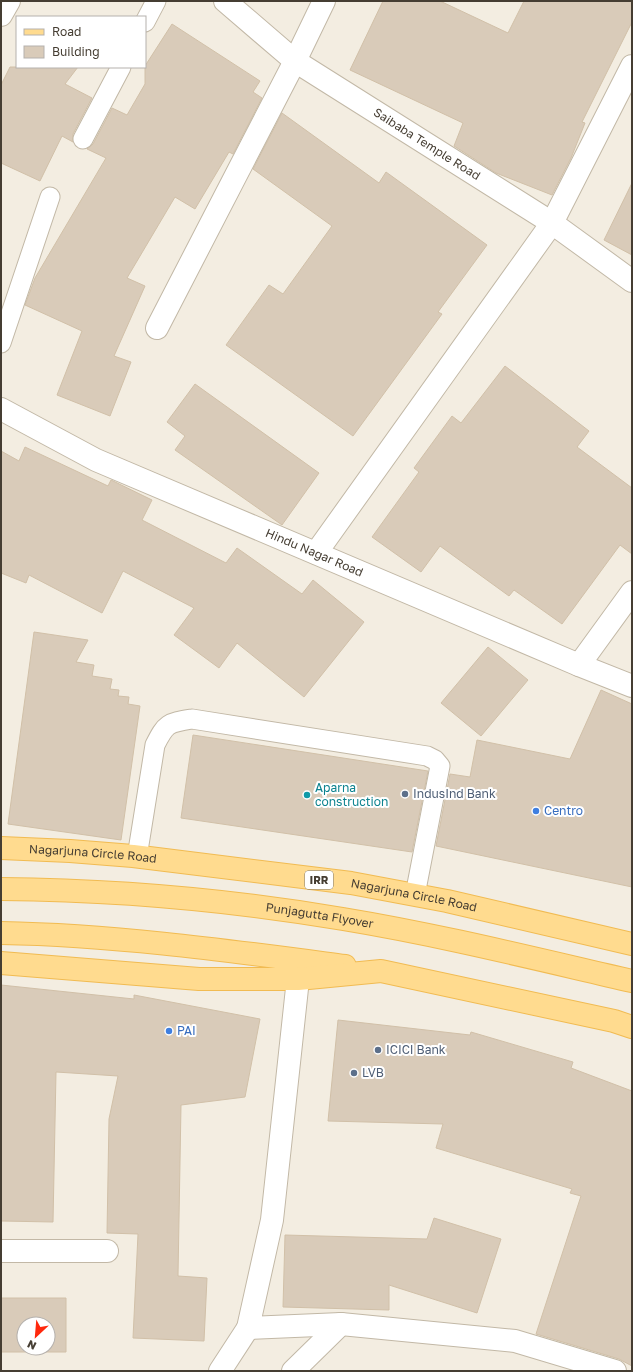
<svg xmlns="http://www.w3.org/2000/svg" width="633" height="1372" font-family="'Golos Text',sans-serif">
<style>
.building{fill:#d9cbb9;stroke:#d1c0a8;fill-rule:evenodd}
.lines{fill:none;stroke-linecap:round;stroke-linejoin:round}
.service-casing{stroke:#c2b8a6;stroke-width:21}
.minor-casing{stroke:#c2b8a6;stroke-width:24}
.primary-casing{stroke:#f1bb52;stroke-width:24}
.service{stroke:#fff;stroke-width:19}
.minor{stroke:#fff;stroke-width:22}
.primary{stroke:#ffdb8f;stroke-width:22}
.service-dot{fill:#5c6f8a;stroke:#fff;stroke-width:1.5}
.culture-dot{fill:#0f9aa8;stroke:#fff;stroke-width:1.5}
.shop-dot{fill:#3f7fe0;stroke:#fff;stroke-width:1.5}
.labels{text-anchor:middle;stroke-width:4;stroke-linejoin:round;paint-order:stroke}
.shield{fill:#fff;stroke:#7d7770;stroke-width:1}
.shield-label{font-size:11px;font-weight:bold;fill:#453d32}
.street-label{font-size:12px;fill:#453d32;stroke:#fff}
.culture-label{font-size:12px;fill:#0d838f;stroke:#fff;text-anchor:start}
.service-label{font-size:12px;fill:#4e5e75;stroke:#fff;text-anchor:start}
.shop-label{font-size:12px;fill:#366cbe;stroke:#fff;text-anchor:start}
</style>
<rect width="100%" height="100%" fill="#f3ede1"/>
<path class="building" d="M 383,1 L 440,1 L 508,33 L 524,1 L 632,1 L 632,22 L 582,122 L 585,123 L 571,158 L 552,195 L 496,173 L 454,146 L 463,123 L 350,70 Z
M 172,24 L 260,81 L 253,92 L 262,98 L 233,154 L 229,152 L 195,209 L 175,197 L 127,278 L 145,286 L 114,356 L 131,362 L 110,416 L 57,395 L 82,331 L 25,305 L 35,278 L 106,158 L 87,149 L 93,144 L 112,108 L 127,115 L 145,84 L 145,66 Z
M 10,67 L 78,67 L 65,84 L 92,98 L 73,134 L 73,142 L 62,136 L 40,181 L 1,163 L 1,85 Z
M 282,113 L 379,183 L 386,172 L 487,245 L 438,312 L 442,314 L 353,436 L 226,345 L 269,285 L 283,294 L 332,226 L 253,169 Z
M 632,183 L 632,255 L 604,240 Z
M 505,366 L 589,431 L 577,447 L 632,488 L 632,554 L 620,545 L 562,624 L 514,590 L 509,596 L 440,546 L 421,572 L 372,537 L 419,472 L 414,468 L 452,416 L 461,423 Z
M 195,384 L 319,473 L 282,525 L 175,450 L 185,436 L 167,422 Z
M 25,447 L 108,486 L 111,480 L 152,500 L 142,520 L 226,563 L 237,548 L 302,594 L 313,580 L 364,622 L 304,697 L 237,643 L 219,668 L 174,635 L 194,608 L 123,571 L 102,613 L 29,575 L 26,583 L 1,573 L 1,451 L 19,461 Z
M 34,632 L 88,640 L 76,662 L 94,665 L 92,676 L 112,679 L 110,689 L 119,690 L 118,696 L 129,697 L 128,704 L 140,706 L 121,840 L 8,824 Z
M 488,647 L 528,680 L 481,736 L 441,703 Z
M 601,690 L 632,704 L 632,887 L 436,846 L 450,774 L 470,777 L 477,740 L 570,759 Z
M 193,735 L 428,771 L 412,852 L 181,818 Z
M 1,985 L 134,999 L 134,995 L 260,1019 L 245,1097 L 181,1105 L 178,1276 L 207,1278 L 204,1341 L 133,1338 L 138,1234 L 107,1233 L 109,1119 L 118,1076 L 56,1072 L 53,1222 L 1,1221 Z
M 338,1020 L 470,1035 L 471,1032 L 573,1062 L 571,1068 L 632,1091 L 632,1366 L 619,1359 L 536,1334 L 581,1196 L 570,1193 L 572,1189 L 436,1148 L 443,1124 L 328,1121 Z
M 434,1218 L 501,1239 L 477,1313 L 389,1285 L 389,1310 L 283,1307 L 285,1235 L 427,1239 Z
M 1,1298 L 66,1298 L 66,1352 L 1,1352 ZM 24,1324 L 48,1324 L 48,1348 L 24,1348 Z"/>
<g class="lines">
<g class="service-casing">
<path id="service" d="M 145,22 L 156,1
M 83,139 L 121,67
M 1,343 L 50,197
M 137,857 L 155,745 C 166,723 168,723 192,719 L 427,756 L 435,760 L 440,766 L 415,895"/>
</g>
<g class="minor-casing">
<g id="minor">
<path id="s1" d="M 225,1 L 295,61 L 552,223 L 632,281"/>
<path d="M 1,15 L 9,1"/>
<path d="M 157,328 L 295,61 L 324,1"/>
<path id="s2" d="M 1,409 L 96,460 L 579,665 L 632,686"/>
<path d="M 316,553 L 552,223 L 632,66"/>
<path d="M 579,665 L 632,592"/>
<path d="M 298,979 L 272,1220 L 248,1328 L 341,1324 L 515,1341 L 615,1371"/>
<path d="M 1,1251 L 107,1251"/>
<path d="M 220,1371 L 248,1328"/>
<path d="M 293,1371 L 341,1324"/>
</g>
</g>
<g class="primary-casing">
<g id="primary">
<path id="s3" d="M 1,848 L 70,851 L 133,856 L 351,883 L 447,901 L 632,944"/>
<path id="s4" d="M 1,889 C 115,890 231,900 343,919 C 440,935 536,959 632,981"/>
<path d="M 1,933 C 116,935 231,951 345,966"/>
<path d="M 1,963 L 199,979 L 298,979 L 381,971 L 614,1021 L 632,1027"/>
</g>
</g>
<use href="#service" class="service"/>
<use href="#minor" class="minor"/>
<use href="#primary" class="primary"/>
</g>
<g class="service-dot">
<circle cx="405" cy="794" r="4"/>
<circle cx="378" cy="1050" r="4"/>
<circle cx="354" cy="1073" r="4"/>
</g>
<circle class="culture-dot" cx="307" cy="795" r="4"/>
<g class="shop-dot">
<circle cx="536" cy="811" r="4"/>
<circle cx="169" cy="1031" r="4"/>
</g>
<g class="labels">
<rect class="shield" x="305" y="871" width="28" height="18" rx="3"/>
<g class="shield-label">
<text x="319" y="884">IRR</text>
</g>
<g class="street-label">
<text dy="4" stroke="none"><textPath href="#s1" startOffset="248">Saibaba Temple Road</textPath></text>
<text dy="4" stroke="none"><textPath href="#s2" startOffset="345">Hindu Nagar Road</textPath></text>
<text dy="4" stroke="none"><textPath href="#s3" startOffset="92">Nagarjuna Circle Road</textPath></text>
<text dy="4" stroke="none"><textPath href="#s3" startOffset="416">Nagarjuna Circle Road</textPath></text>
<text dy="4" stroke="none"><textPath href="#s4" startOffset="320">Punjagutta Flyover</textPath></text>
</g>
<g class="culture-label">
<text x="315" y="792">Aparna<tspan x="315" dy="14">construction</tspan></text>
</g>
<g class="service-label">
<text x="413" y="798">IndusInd Bank</text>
<text x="386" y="1054">ICICI Bank</text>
<text x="362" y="1077">LVB</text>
</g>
<g class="shop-label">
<text x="544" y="815">Centro</text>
<text x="177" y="1035">PAI</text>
</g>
</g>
<rect width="633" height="1372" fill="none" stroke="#453d32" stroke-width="4"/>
<rect x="16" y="16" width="130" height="52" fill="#ffffff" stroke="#b5b1ad"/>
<rect x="24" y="29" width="20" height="6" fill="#ffdb8f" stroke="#b5b1ad"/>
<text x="52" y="36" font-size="12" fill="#453d32">Road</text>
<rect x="24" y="46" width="20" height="12" fill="#d9cbb9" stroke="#b5b1ad"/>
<text x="52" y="56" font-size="12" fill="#453d32">Building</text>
<g transform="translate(36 1336) rotate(206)"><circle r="19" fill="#ffffff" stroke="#b5b1ad"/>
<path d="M0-3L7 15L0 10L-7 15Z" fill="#ff280d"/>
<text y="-6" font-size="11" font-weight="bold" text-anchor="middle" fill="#453d32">N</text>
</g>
</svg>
